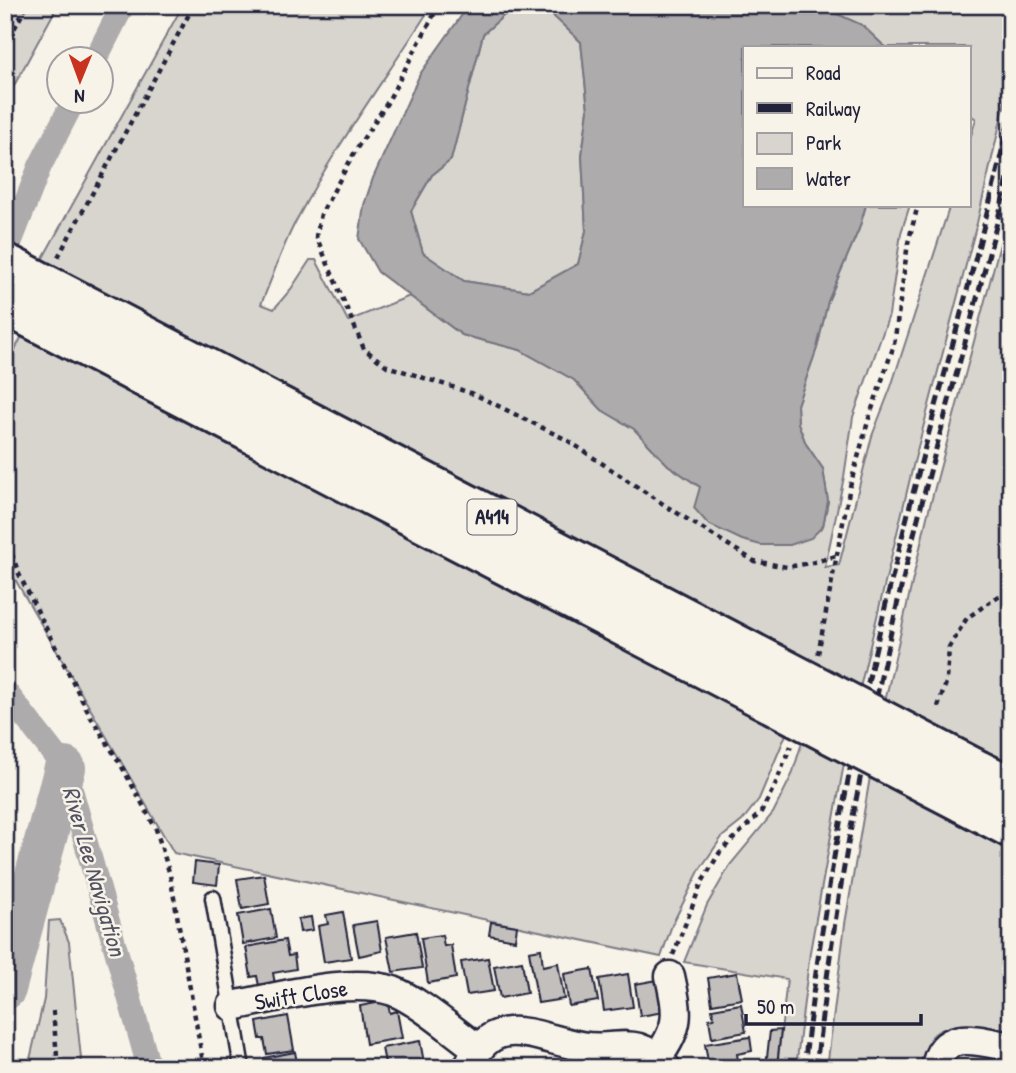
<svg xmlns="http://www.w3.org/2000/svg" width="1016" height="1073" font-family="'Patrick Hand',sans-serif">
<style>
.green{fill:#d8d5cf;stroke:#7d7c85;stroke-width:2}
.water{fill:#aeabad;stroke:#76747f;stroke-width:2;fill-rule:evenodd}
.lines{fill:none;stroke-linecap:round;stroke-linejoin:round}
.canal{stroke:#aeabad;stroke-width:24}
.river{stroke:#aeabad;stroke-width:42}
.building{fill:#c2bfbd;stroke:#22223b;stroke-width:2}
.lane-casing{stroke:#22223b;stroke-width:19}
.street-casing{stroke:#22223b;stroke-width:33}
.highway-casing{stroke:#22223b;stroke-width:44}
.path{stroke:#22223b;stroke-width:4.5;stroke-dasharray:5 5;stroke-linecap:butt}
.lane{stroke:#f7f3e8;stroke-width:14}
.street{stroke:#f7f3e8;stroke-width:28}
.highway{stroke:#f7f3e8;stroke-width:38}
.rail{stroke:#22223b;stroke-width:5;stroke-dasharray:10 5;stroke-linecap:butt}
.highway-bridge-casing{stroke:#22223b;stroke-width:44;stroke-linecap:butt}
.highway-bridge{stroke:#f7f3e8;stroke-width:38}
.labels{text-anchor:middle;stroke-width:5;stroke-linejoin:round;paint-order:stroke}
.shield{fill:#f7f3e8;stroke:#62616f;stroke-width:2}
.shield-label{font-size:21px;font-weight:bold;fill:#22223b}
.street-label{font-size:23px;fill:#22223b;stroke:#f7f3e8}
.water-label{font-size:24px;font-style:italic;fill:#535263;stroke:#f7f3e8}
</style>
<rect width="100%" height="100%" fill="#f7f3e8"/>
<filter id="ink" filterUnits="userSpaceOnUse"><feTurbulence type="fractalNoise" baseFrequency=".0143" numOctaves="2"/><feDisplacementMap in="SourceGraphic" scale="14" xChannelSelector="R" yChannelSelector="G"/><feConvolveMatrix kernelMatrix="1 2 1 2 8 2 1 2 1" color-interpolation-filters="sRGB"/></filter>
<g filter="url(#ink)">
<path class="green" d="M 5,5 L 58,5 L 5,102 Z
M 183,5 L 469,5 L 427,13 C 383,82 334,148 296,221 C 282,247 273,277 261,304 L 274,309 L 291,289 L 310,260 L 316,260 L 348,321 L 410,296 L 462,335 L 520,350 L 574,380 L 602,410 L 634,429 L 668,465 L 700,487 L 823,526 L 828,501 L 823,469 L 806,444 L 798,423 L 797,405 L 817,348 L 828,301 L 859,229 L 866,205 L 910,205 L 901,233 L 889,315 L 853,417 L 844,477 L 825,567 L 839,565 L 872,436 L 891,387 L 950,205 L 969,205 L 969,142 L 976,119 L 969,114 L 969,47 L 885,47 L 862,25 L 817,5 L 1011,5 L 1011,76 L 977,223 L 913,466 L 859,692 L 39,265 Z
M 512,8 L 548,11 L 581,42 L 588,110 L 582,156 L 586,231 L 578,265 L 529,291 L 464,281 L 423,253 L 411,211 L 432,175 L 451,160 L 483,34 Z
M 1011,203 L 1011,764 L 884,706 L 927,517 Z
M 23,334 L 787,732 L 759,799 L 742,821 L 722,837 L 700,869 L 672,925 L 661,957 L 174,853 L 5,562 L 5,369 Z
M 804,736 L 845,758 L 810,952 L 796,1068 L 777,1068 L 787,979 L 684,962 L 707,905 L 730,865 L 773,813 L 792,775 Z
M 871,771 L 952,820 L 1011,852 L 1011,1037 C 988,1032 937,1013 927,1046 C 925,1053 925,1061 924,1068 L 827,1068 L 845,924 Z
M 60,920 L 69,942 L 82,1068 L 28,1068 L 44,999 L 49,921 Z"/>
<path class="water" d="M 469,5 L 817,5 L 862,25 L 885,47 L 745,47 L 745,205 L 866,205 L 859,229 L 828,301 L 817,348 L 797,405 L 798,423 L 806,444 L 823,469 L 828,501 L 823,526 L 811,538 L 790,545 L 761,545 L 742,540 L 708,524 L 694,508 L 700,487 L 668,465 L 634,429 L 602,410 L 574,380 L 520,350 L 462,335 L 378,272 L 359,239 L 364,205 L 373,178 L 420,74 ZM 512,8 L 548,11 L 581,42 L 588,110 L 582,156 L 586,231 L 578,264 L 529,291 L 464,281 L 423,253 L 411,211 L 432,175 L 451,160 L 483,34 Z"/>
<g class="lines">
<path class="canal" d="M 95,60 L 123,5
M 5,256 L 40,166 L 73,102
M 5,691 L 65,768 L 149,1068"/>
<path class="river" d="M 5,989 L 65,768"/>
</g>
<path class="building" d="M 195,862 L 219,865 L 217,885 L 193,882 Z
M 264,875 L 269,904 L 242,909 L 237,879 Z
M 271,909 L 276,938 L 243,944 L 238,915 Z
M 343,912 L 351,958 L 324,962 L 318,926 L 328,924 L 326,915 Z
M 311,917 L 313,930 L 300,932 L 298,919 Z
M 377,921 L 382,951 L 359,956 L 353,925 Z
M 491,922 L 517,926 L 515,940 L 489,935 Z
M 416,932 L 422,968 L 393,972 L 386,937 Z
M 442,935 L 444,946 L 451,945 L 456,978 L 428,983 L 421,938 Z
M 285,940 L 288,956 L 294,955 L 296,969 L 273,973 L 275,984 L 259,986 L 257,976 L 251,977 L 246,947 Z
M 541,949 L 543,966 L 558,963 L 564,999 L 538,1003 L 529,951 Z
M 488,958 L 494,991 L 467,995 L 461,962 Z
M 522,961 L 527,993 L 500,998 L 494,966 Z
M 592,969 L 598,1001 L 569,1006 L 564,974 Z
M 737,973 L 742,999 L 712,1004 L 708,978 Z
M 628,974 L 633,1007 L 604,1011 L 599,979 Z
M 658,980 L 664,1012 L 640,1016 L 635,984 Z
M 387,1001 L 390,1013 L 397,1011 L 402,1038 L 366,1044 L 360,1006 Z
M 741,1004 L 746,1032 L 712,1038 L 709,1019 L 714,1018 L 712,1009 Z
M 288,1016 L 294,1050 L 267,1054 L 264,1039 L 260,1039 L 257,1022 Z
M 781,1030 L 777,1065 L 766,1066 L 770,1031 Z
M 750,1037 L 752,1051 L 737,1054 L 739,1067 L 709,1068 L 705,1044 Z
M 420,1041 L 425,1068 L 386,1068 L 382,1048 Z
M 295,1052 L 298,1068 L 265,1068 L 263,1058 Z
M 627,1058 L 628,1068 L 594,1068 L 593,1063 Z"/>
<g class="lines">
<g class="lane-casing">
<path id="lane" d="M 213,898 L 242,1068"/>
</g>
<g class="street-casing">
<path id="street" d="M 232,1006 C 277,998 350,976 393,991 C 419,1001 454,1032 478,1049
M 657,1058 C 681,1026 678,1013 670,976
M 468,1068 C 493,1009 535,1038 581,1046 C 618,1053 635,1032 666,1068
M 936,1068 C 942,1026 982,1042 1011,1047"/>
</g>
<g class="highway-casing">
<path id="highway" d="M 978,770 L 1011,786
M 961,802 L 1011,828"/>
</g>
<path class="path" d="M 439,5 L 387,103 L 357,148 L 321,214 L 316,236 L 364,349 L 387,366 L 474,394 L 567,440 L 666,506 L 754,561 L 787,567 L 811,563 L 836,556
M 5,46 L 27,5
M 58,257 L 194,5
M 5,357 L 13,342
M 5,535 L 19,574 L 89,714 L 121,765 L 156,829 L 170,875 L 204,1068
M 818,654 L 850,486 L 869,418 L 894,345 L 908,243 L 918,205
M 938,707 L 947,680 L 949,647 L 967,618 L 997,597 L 1011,592
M 673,955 L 702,882 L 720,852 L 761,812 L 775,785 L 791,746
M 53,1011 L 58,1068"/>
<use href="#lane" class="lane"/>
<use href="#street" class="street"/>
<use href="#highway" class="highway"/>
<path class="rail" d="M 804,1068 C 823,898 855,728 896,562 C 932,411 978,263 1011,111
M 816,1068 C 834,899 867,731 906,567 C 938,432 979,300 1011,166"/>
<g class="highway-bridge-casing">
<path id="highway-bridge" d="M 5,263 L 978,770
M 5,305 L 961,802"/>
</g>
<use href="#highway-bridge" class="highway-bridge"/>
</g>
</g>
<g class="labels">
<rect class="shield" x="467.5" y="499.5" width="49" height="35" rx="5"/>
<g class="shield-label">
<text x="492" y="524">A414</text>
</g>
<g class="street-label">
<text transform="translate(301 995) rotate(-9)" y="8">Swift Close</text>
</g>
<g class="water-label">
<text transform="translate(94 871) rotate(74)" y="8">River Lee Navigation</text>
</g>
</g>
<rect width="1016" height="1073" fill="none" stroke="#f7f3e8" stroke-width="28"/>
<rect x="14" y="14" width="988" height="1045" fill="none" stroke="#22223b" stroke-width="2.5" filter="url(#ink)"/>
<rect x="743" y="46" width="228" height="161" fill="#f7f3e8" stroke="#a29fa3" stroke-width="2"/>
<rect x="757" y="68" width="35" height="10" fill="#f7f3e8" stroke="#a29fa3" stroke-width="2"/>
<text x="806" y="80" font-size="21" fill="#22223b">Road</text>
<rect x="757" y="103" width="35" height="10" fill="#22223b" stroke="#a29fa3" stroke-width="2"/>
<text x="806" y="116" font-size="21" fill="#22223b">Railway</text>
<rect x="757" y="133" width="35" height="21" fill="#d8d5cf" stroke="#a29fa3" stroke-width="2"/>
<text x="806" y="150" font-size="21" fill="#22223b">Park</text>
<rect x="757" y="168" width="35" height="21" fill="#aeabad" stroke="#a29fa3" stroke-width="2"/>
<text x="806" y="186" font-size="21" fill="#22223b">Water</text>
<g transform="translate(80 80) rotate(181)"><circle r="33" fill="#f7f3e8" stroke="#a29fa3" stroke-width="2"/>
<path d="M0-5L12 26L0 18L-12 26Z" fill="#c8321e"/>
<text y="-10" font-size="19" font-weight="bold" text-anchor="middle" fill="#22223b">N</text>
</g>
<path d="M746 1014v10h175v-10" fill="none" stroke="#22223b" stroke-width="3.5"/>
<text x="757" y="1014" font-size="21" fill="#22223b" stroke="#f7f3e8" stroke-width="5" paint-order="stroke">50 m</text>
</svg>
